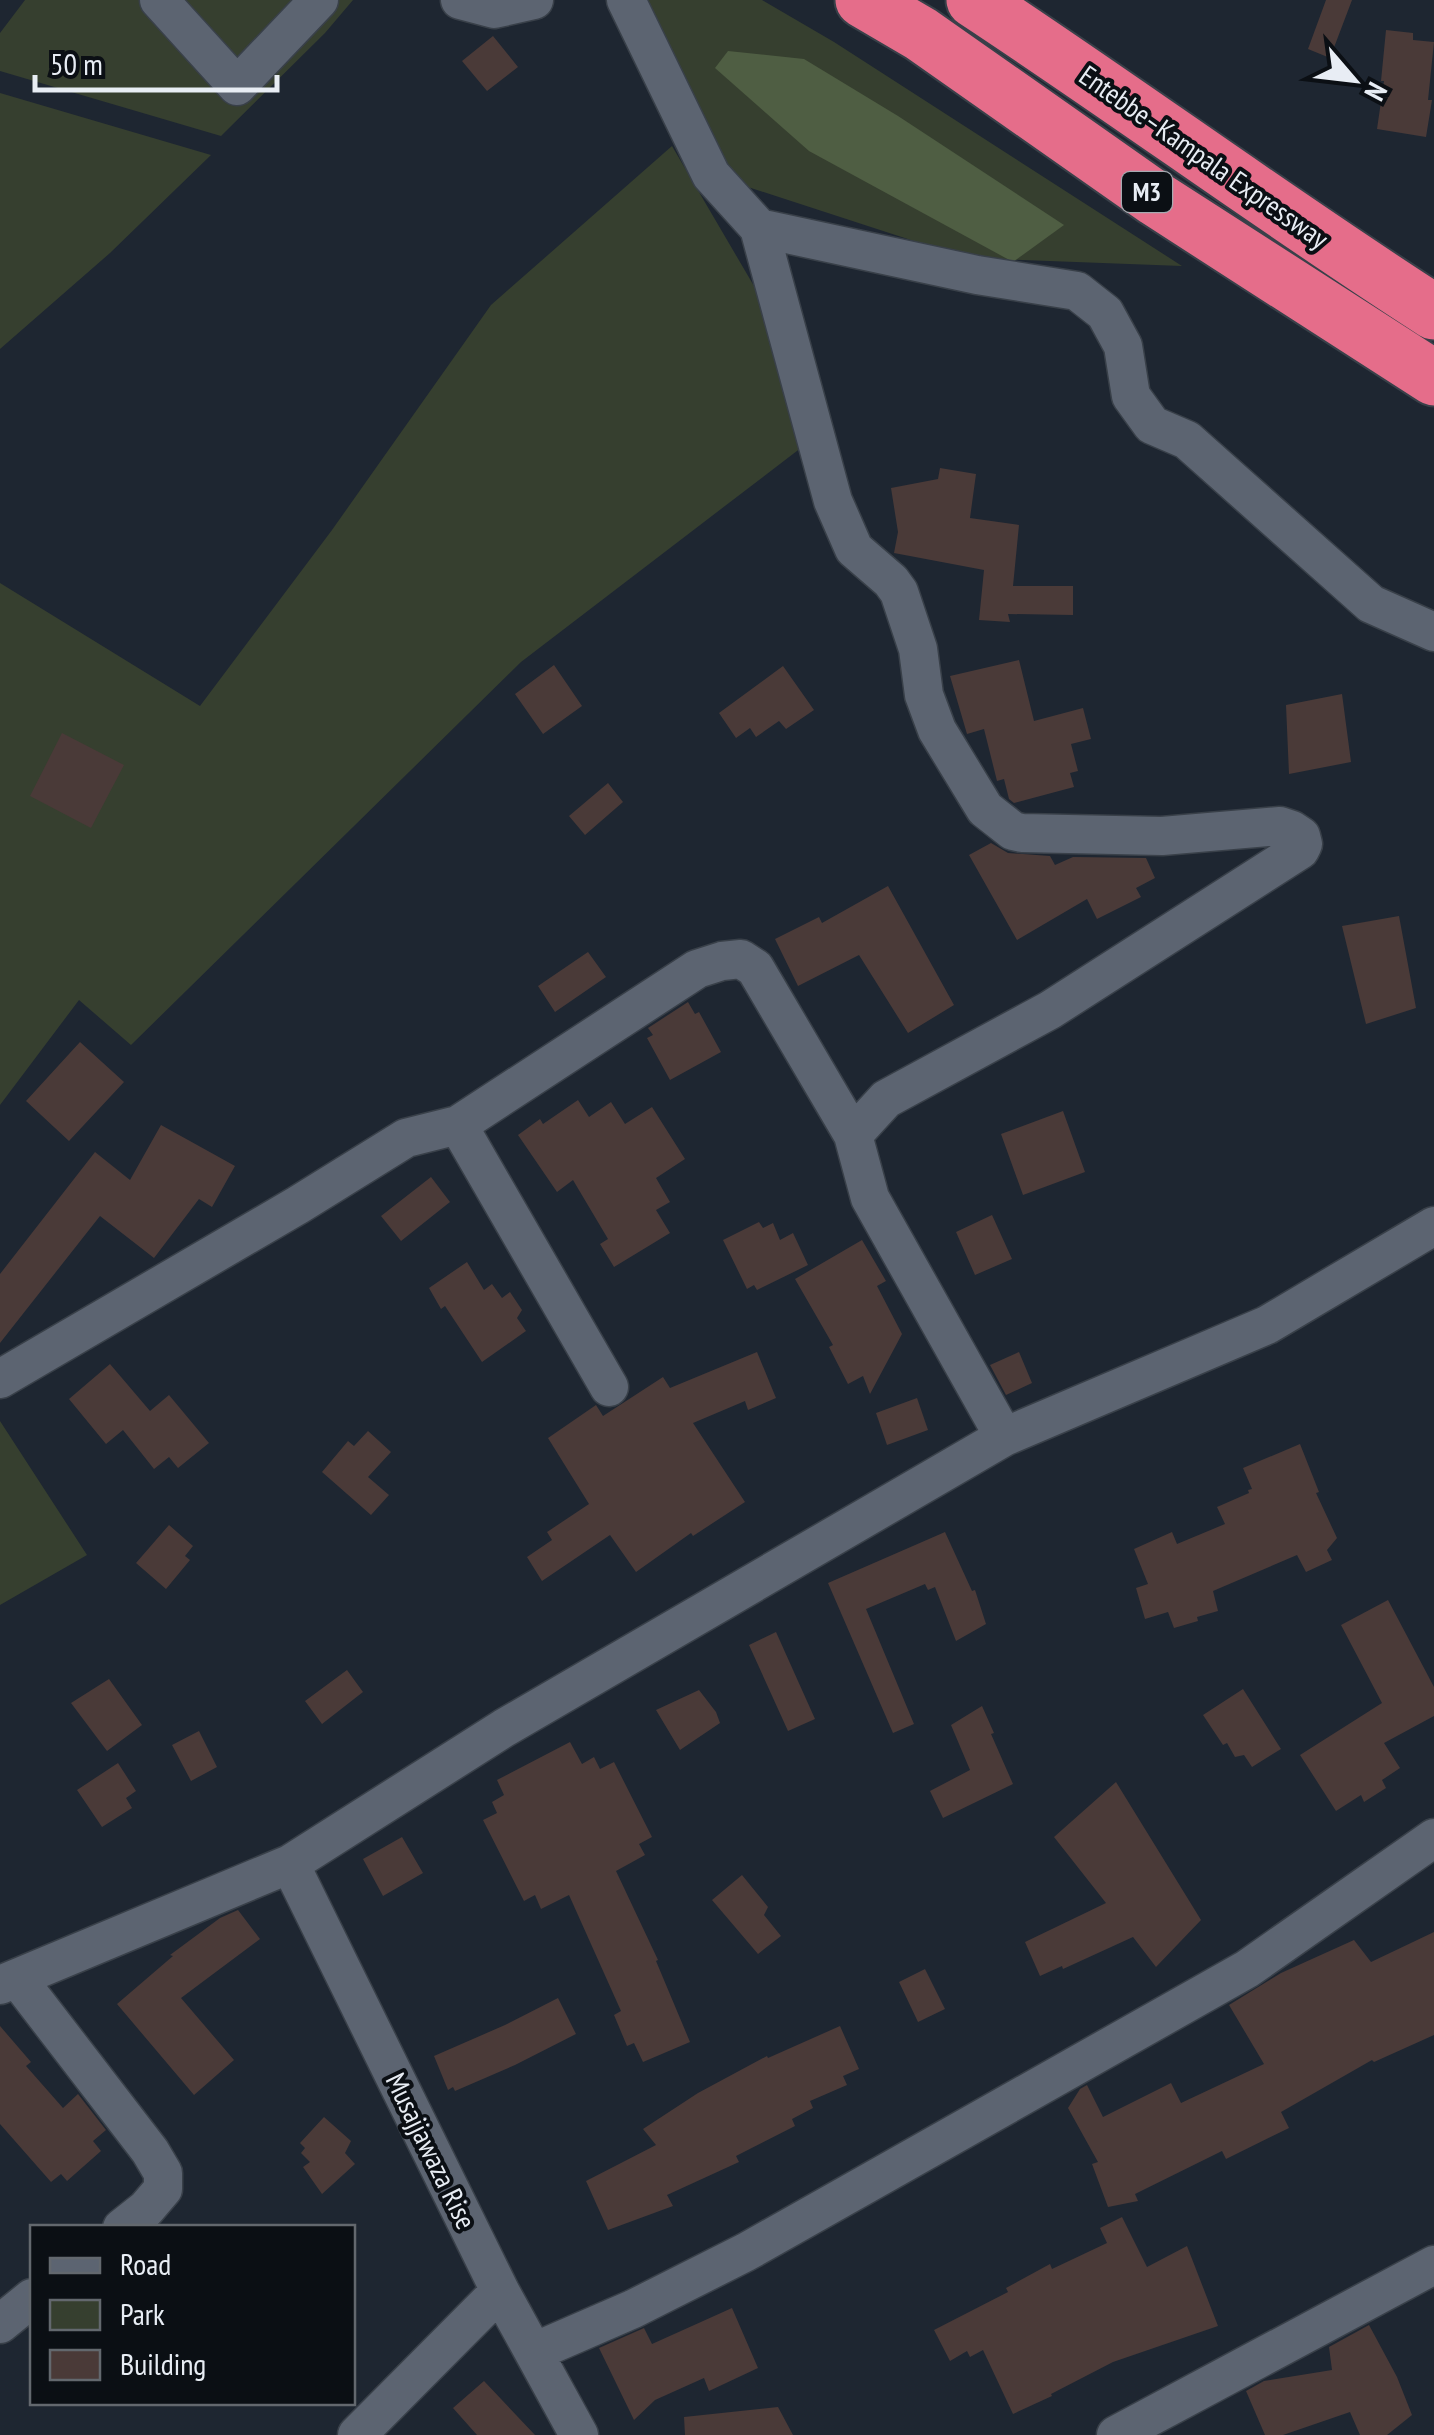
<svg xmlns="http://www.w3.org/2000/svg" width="1434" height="2435" font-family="'PT Sans Narrow',sans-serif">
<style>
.green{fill:#363f2f}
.forest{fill:#4f5e43}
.building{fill:#4a3a38}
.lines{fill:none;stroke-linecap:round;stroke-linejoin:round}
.minor-casing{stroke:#394049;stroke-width:41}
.highway-casing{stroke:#394049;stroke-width:59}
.minor{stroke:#5c6471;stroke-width:38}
.highway{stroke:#e56d8a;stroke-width:55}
.labels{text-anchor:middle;stroke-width:8;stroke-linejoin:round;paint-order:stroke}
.shield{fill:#0b0f14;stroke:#a6aab1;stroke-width:2.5}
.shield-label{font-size:25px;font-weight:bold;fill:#e8edf4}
.street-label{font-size:28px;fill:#e8edf4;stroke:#0b0f14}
</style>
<rect width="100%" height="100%" fill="#1e2631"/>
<path class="green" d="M 25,0 L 353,0 L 325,33 L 221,136 L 0,71 L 0,33 Z
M 643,0 L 762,0 L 834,42 L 1182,266 L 966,258 L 711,175 Z
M 0,93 L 211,155 L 110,253 L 0,349 Z
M 672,146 L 754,286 L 823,431 L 521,662 L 131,1045 L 79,1000 L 0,1105 L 0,583 L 200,706 L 332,530 L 491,305 Z
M 0,1421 L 87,1555 L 0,1605 Z"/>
<path class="forest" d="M 728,51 L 804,59 L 898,116 L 1064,225 L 1013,262 L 809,151 L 715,68 Z"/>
<path class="building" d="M 1326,0 L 1352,0 L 1330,58 L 1308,49 Z
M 1386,30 L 1413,33 L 1413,40 L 1434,42 L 1428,100 L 1432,100 L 1426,137 L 1377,129 L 1384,81 L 1381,81 Z
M 493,36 L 518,67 L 487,91 L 462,61 Z
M 940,468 L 976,474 L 970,518 L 1019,525 L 1013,586 L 1073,586 L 1073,615 L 1008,614 L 1010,622 L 979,620 L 984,570 L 894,553 L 898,532 L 891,488 L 938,479 Z
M 1019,660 L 1034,721 L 1083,708 L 1091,739 L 1071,744 L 1078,771 L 1070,773 L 1074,787 L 1014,803 L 1009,799 L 1004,779 L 997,781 L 984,729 L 967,734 L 950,676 Z
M 554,665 L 582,706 L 543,734 L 515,694 Z
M 783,666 L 814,710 L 786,729 L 779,721 L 756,737 L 750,728 L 736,738 L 719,713 Z
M 1342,694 L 1351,762 L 1289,774 L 1286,705 Z
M 62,733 L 124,765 L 91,828 L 30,796 Z
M 608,783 L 623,802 L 585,835 L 569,816 Z
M 991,843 L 1008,853 L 1050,856 L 1055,865 L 1073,857 L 1146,858 L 1155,878 L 1136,888 L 1141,897 L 1097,919 L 1087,899 L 1017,940 L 969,855 Z
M 888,886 L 954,1005 L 908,1033 L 859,955 L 798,986 L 775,939 L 819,917 L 822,923 Z
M 1399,916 L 1416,1008 L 1366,1024 L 1342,926 Z
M 588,952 L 606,977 L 555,1012 L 538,986 Z
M 688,1002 L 695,1014 L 699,1012 L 721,1052 L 670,1080 L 647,1038 L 653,1035 L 648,1028 Z
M 80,1042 L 124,1082 L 69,1141 L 26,1101 Z
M 578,1100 L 589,1117 L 611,1102 L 625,1124 L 652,1107 L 685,1159 L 656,1178 L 670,1202 L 656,1210 L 670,1233 L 614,1267 L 600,1244 L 608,1239 L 573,1180 L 557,1192 L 518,1135 L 540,1119 L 543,1124 Z
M 1063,1111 L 1085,1172 L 1023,1195 L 1001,1134 Z
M 161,1125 L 235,1166 L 212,1207 L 199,1199 L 154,1258 L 100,1216 L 0,1343 L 0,1274 L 95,1152 L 130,1180 Z
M 431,1177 L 450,1202 L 401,1241 L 381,1216 Z
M 992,1215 L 1012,1259 L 975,1275 L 956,1232 Z
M 759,1222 L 763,1228 L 773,1223 L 780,1240 L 793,1233 L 808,1265 L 757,1290 L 754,1285 L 747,1289 L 723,1240 Z
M 862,1240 L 886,1281 L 877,1286 L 902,1334 L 870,1394 L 863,1376 L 848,1384 L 829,1347 L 833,1345 L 795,1279 Z
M 467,1262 L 484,1290 L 492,1284 L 502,1298 L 510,1292 L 522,1310 L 517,1318 L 526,1331 L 482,1362 L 445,1306 L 441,1309 L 429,1288 Z
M 757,1352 L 776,1398 L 748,1410 L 745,1401 L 693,1423 L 745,1502 L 693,1536 L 691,1533 L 636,1572 L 610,1535 L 542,1581 L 527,1557 L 552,1540 L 547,1532 L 589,1504 L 548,1438 L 596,1405 L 603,1416 L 663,1377 L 670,1388 Z
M 1019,1352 L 1032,1383 L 1006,1395 L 990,1365 Z
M 110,1364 L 150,1411 L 169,1395 L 209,1443 L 178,1468 L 169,1457 L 154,1469 L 123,1430 L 106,1444 L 69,1399 Z
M 917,1398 L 928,1430 L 887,1445 L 876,1413 Z
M 368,1431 L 391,1452 L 368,1477 L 389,1495 L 371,1515 L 322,1472 L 348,1441 L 354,1446 Z
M 1300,1444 L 1319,1492 L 1316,1493 L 1337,1538 L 1327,1550 L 1332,1560 L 1306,1572 L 1297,1555 L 1213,1591 L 1218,1611 L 1197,1617 L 1198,1621 L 1174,1628 L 1168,1612 L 1145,1619 L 1136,1588 L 1148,1584 L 1134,1549 L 1172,1532 L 1177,1544 L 1225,1524 L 1217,1507 L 1249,1493 L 1248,1490 L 1252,1489 L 1243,1468 Z
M 169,1525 L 193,1546 L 185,1556 L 190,1560 L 166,1589 L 136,1563 Z
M 945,1532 L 972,1591 L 975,1590 L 986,1624 L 956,1641 L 935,1587 L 928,1590 L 925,1584 L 866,1609 L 914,1724 L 893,1733 L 828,1583 Z
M 1388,1600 L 1434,1687 L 1434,1716 L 1384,1743 L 1400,1768 L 1382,1780 L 1386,1788 L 1364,1802 L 1361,1795 L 1336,1811 L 1300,1755 L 1382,1703 L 1341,1625 Z
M 776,1632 L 815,1719 L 788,1731 L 749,1645 Z
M 347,1670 L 363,1692 L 322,1724 L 305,1701 Z
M 109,1679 L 142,1725 L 107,1751 L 71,1703 Z
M 1243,1689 L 1281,1749 L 1252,1767 L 1244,1755 L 1235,1757 L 1227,1743 L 1223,1745 L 1203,1715 Z
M 699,1690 L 716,1712 L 720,1723 L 680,1750 L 656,1710 Z
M 982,1706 L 994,1733 L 991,1734 L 1013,1784 L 943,1818 L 930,1791 L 970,1770 L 951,1725 Z
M 199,1731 L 217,1767 L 191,1781 L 172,1745 Z
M 570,1742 L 582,1764 L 594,1757 L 600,1769 L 614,1762 L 652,1837 L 639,1844 L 645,1855 L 616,1871 L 658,1960 L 656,1961 L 690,2042 L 643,2062 L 634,2043 L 627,2046 L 614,2015 L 621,2011 L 569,1895 L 541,1909 L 535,1895 L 524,1901 L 483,1820 L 497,1813 L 492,1802 L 504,1795 L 497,1780 Z
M 118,1763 L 136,1791 L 126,1798 L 132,1808 L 102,1827 L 77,1790 Z
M 1116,1782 L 1201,1920 L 1156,1967 L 1133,1937 L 1063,1969 L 1062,1966 L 1040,1976 L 1025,1942 L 1106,1903 L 1054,1837 Z
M 402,1837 L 423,1873 L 383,1896 L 363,1859 Z
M 742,1875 L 768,1907 L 764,1915 L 781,1936 L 758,1954 L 712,1900 Z
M 238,1910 L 260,1939 L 181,1998 L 234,2060 L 194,2095 L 117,2004 L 173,1956 L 170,1955 L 220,1918 Z
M 1434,1932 L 1434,2035 L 1374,2062 L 1372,2060 L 1281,2112 L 1289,2128 L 1226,2159 L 1222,2151 L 1135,2194 L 1138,2201 L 1108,2207 L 1092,2164 L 1098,2162 L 1068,2108 L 1080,2089 L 1087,2085 L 1103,2117 L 1171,2083 L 1181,2103 L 1264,2064 L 1229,2005 L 1281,1973 L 1354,1940 L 1371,1962 Z
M 925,1969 L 945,2009 L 918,2022 L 899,1982 Z
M 558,1998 L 576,2034 L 515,2065 L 455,2091 L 453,2087 L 448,2090 L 434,2056 L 505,2025 Z
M 0,2026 L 31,2062 L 26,2066 L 63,2108 L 78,2094 L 106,2130 L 93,2141 L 101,2151 L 67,2181 L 61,2174 L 51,2182 L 0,2124 Z
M 840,2026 L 859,2069 L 843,2076 L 847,2085 L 810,2101 L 813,2108 L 792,2119 L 795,2126 L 736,2156 L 739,2162 L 667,2195 L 673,2206 L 608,2230 L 586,2181 L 656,2145 L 643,2129 L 698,2093 L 767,2056 L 768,2058 Z
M 324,2117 L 351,2141 L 345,2153 L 355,2164 L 322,2194 L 303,2167 L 310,2162 L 301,2153 L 305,2148 L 300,2143 Z
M 1122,2217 L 1147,2267 L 1187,2246 L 1218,2326 L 1113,2362 L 1051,2394 L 1052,2396 L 1013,2414 L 983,2350 L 970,2357 L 967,2351 L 950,2361 L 934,2330 L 1008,2292 L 1006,2288 L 1050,2264 L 1052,2269 L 1107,2243 L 1100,2228 Z
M 732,2308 L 758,2368 L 709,2391 L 704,2378 L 655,2400 L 634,2420 L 599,2348 L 644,2328 L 652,2344 Z
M 1369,2325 L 1397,2377 L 1412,2415 L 1387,2435 L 1360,2435 L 1350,2412 L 1283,2435 L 1265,2435 L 1246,2391 L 1264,2381 L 1332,2370 L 1329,2347 Z
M 484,2381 L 535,2435 L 477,2435 L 453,2408 Z
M 778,2407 L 793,2435 L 685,2435 L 684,2417 Z"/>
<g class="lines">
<g class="minor-casing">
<path id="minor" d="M 159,0 L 237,86 L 319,0
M 460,0 L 494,9 L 534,0
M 626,0 L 711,175 L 759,228 L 833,501 L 854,549 L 891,581 L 899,592 L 918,649 L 924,695 L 937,730 L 985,809 L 1013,831 L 1022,833 L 1162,836 L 1280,826 L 1292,830 L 1301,836 L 1303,844 L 1300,850 L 1050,1010 L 886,1099 L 853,1135
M 759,228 L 977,275 L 1077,291 L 1105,313 L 1123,346 L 1131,396 L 1152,425 L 1187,440 L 1371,604 L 1434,632
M 458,1125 L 609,1387
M 0,1379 L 298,1205 L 406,1138 L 458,1125 L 697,969 L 722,961 L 741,959 L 755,968 L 853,1135 L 870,1198 L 1004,1437
M 290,1864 L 500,2291 L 579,2435
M 17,1978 L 150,2151 L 163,2173 L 163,2189 L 146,2209 L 122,2228
M 0,1985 L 290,1864 L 504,1728 L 1004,1437 L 1267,1325 L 1434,1226
M 0,2324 L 32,2298
M 534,2352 L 633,2309 L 746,2252 L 1247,1969 L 1434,1838
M 357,2435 L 500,2291
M 1116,2435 L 1434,2265"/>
</g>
<g class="highway-casing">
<path id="highway" d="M 863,0 L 921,34 L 1156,199 L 1434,378
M 974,0 C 1129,102 1278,212 1434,312"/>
</g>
<use href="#minor" class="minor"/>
<use href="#highway" class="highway"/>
</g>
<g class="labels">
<rect class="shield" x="1122" y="172" width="50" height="40" rx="8"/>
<g class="shield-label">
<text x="1147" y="201">M3</text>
</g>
<g class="street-label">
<text transform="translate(1204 157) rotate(35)" y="10">Entebbe–Kampala Expressway</text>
<text transform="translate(431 2151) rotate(64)" y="10">Musajjawaza Rise</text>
</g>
</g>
<rect x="30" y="2225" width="325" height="180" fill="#0b0f14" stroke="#63686e" stroke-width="2.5"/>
<rect x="50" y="2258" width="50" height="15" fill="#5c6471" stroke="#63686e" stroke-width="2.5"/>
<text x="120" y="2275" font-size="30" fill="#e8edf4">Road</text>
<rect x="50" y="2300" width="50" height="30" fill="#363f2f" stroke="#63686e" stroke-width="2.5"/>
<text x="120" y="2325" font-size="30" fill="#e8edf4">Park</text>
<rect x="50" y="2350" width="50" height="30" fill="#4a3a38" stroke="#63686e" stroke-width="2.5"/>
<text x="120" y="2375" font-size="30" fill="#e8edf4">Building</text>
<g transform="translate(1354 80) rotate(118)" stroke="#0b0f14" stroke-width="8" paint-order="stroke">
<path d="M0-8L18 38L0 25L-18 38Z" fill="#e8edf4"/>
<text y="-15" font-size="28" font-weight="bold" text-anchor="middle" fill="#e8edf4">N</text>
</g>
<path d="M35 75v15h242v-15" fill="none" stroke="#e8edf4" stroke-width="5"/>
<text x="50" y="75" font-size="30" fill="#e8edf4" stroke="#0b0f14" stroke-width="8" paint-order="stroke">50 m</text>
</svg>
